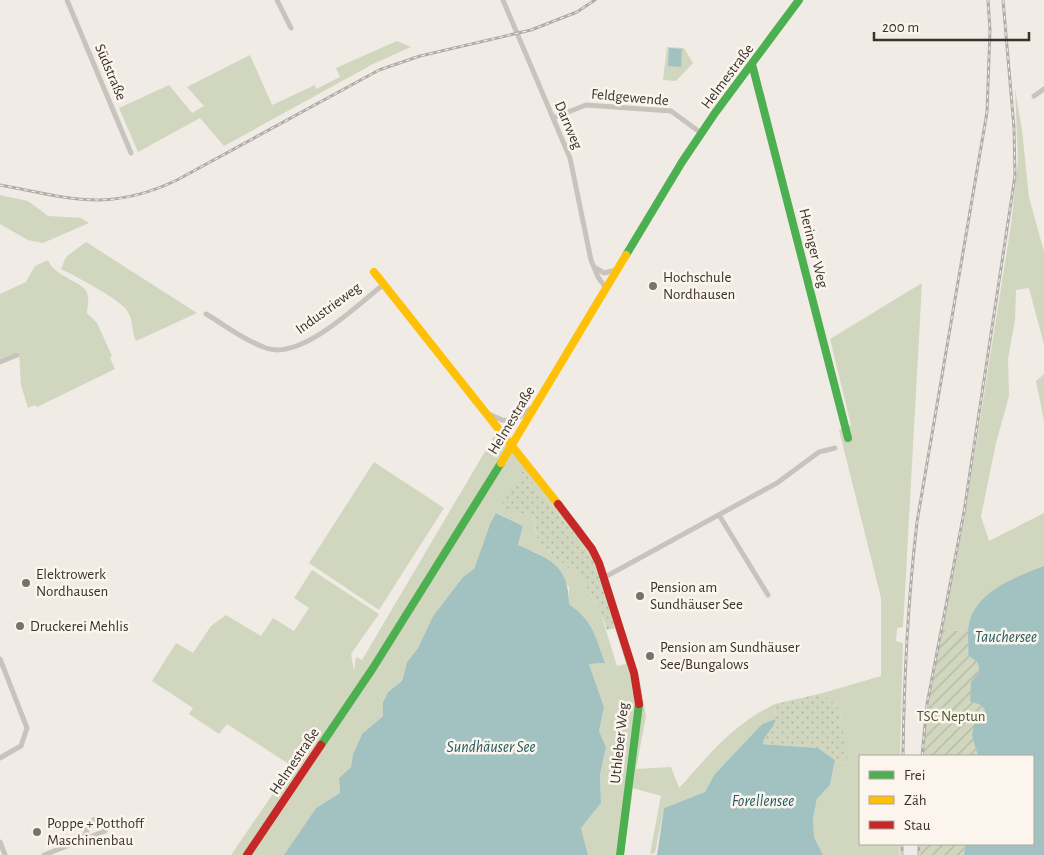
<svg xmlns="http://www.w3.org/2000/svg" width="1044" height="855" font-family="'Alegreya Sans',sans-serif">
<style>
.grass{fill:#d1d6bf;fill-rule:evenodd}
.park{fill:url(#park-dots)}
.garden{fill:url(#garden-furrows)}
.water{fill:#a1c2c1}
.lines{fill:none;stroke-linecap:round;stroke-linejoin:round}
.street{stroke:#c9c3be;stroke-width:5}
.fast{stroke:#4caf50;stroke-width:8}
.slow{stroke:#ffc107;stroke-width:8}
.jam{stroke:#c62828;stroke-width:8}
.rail-casing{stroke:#b1aca8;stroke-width:3}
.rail{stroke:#fbf5ee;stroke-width:1;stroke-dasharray:4;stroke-linecap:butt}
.poi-dot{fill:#7a716c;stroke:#fbf5ee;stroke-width:2}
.labels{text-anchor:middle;stroke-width:5;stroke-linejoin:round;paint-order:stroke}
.street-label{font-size:15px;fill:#3b302b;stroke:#fbf5ee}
.poi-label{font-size:15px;fill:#3b302b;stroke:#fbf5ee;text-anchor:start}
.park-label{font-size:15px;fill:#4a5a2e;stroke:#fbf5ee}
.water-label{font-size:16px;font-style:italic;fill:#1f5a5e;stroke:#fbf5ee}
</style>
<defs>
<pattern id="park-dots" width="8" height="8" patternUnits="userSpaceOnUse" patternTransform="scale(1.25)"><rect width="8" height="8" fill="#d1d6bf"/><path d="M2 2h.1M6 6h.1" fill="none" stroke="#b4b8a4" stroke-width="1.8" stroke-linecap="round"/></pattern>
<pattern id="garden-furrows" width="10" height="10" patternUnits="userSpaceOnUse" patternTransform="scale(1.25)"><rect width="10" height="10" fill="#d1d6bf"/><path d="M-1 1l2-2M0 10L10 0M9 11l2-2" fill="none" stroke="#b4b8a4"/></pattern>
</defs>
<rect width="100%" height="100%" fill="#f0ebe5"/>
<path class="grass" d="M 397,41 L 411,47 L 373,64 L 224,146 L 200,118 L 138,152 L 119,108 L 169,85 L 192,113 L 204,106 L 187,87 L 250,55 L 272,105 L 315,85 L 316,89 L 340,77 L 336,68 Z
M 667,47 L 684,48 L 693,63 L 676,81 L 663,80 Z
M 1015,89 L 1022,130 L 1029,197 L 1044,252 L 1044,345 L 1029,288 L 1016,290 L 1015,320 L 1008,359 L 1009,396 L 996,443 L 981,516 L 989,541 L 1044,513 L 1044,566 C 1015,578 970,593 969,631 L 942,630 L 965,515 L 1011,225 L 1018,161 Z
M 0,195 L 28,201 L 48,216 L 81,218 L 89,223 L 43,243 L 28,240 L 0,224 Z
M 86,242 L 197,313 L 136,341 C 131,331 134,323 128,312 C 122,300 75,276 61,269 L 66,257 Z
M 48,260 C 55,279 88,281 88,297 C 89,302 87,308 87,313 L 97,323 L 112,356 L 110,358 L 115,369 L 37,407 L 35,405 L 28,408 L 21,385 L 19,352 L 0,359 L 0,294 L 26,282 L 35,266 Z
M 922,283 L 904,609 L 903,627 L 897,628 L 896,641 L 903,643 L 900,756 L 860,756 L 860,844 L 900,844 L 899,855 L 823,855 L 814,837 L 813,818 L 817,799 L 830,785 L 835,760 L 847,763 L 840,710 L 823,693 L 881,676 L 881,598 L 839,430 L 851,425 L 830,339 Z
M 1044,374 L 1044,421 L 1036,381 Z
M 500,426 L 582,528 L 597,551 L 611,587 L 639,677 L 646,716 L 636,769 L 671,767 L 679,788 C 712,752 731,726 775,704 L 776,719 L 762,724 L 714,775 L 705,792 L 664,808 L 655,853 L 650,854 L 661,796 L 633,788 L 624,855 L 588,855 L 581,828 L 601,803 L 600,775 L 606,747 L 599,731 L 604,707 L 589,664 L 604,663 C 595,637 593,621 569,604 L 569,587 L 539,554 L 518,545 L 523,526 L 497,513 L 490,524 L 474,569 L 463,577 L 433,616 L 418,648 L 407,662 L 402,681 L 388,692 L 383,702 L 383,716 L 362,734 L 353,754 L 351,767 L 339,778 L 340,793 L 316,808 L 284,855 L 231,855 L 292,766 L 227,724 L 219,734 L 189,714 L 193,708 L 152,681 L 176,643 L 193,653 L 211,626 L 226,615 L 261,636 L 273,618 L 294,631 L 309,608 L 294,598 L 312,570 L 379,614 L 351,654 L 354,671 L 356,657 L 362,660 ZM 523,471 L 585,547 L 596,567 L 626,664 L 617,666 L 600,611 L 576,569 L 571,571 C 565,563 560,560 552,555 C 547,552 545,544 538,541 Z
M 374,462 L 444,508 L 379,610 L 309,563 Z"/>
<path class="park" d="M 523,471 L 585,547 L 596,567 L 615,628 L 607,630 L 600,611 L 576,569 L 571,571 C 564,562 555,559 550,553 C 545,548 544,544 538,541 L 533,515 L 499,509 Z
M 823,693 L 840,710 L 848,763 L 835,760 L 818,748 L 762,744 C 770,723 777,733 775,704 Z"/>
<path class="garden" d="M 942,630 L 969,631 L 968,655 L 978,663 L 979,673 L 971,682 L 985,710 L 982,719 L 978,756 L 923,756 L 928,703 Z
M 921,844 L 965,844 L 964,855 L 921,855 Z"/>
<path class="water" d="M 669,48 L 682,49 L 681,67 L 668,66 Z
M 496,513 L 523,526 L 518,545 C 550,559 569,566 569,604 C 593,621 595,636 605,663 L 589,664 L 604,707 L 599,731 L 606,747 L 600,775 L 601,803 L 581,828 L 588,855 L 284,855 L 316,808 L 340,793 L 339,778 L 351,767 L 353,754 L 362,734 L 383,716 L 383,702 L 388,692 L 402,681 L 407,662 L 418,648 L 433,616 L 463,577 L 474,569 L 490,524 Z
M 1044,566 L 1044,855 L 964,855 L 965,844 L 1033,844 L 1033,756 L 978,756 L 972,735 L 974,724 L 982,719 L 985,710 L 981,705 L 970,701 L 971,682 L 979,672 L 978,663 L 968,655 C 969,645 967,634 969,624 C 976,591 1016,577 1044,566 Z
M 776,719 C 773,730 765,734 762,744 L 818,748 L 835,760 L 830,785 L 817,799 L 813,818 L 814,837 L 823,855 L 657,855 L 664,808 L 705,792 L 714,775 L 762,724 Z"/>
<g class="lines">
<path class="street" d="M 67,0 L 131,153
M 277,0 L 291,28
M 503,0 L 570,158 L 591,260 L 598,277 L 606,288
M 1034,96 L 1044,89
M 553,118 L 586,105 L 671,111 L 701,133
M 594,267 L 604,273 L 616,270
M 206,314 C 225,325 245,341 266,348 C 301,361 357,305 383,285
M 0,362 L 17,355
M 489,414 L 502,420 L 514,421 L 530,409
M 719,515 L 768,595
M 605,577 L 777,483 L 819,452 L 835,448
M 0,659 L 27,728 L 21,746 L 0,758
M 0,842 L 5,855
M 44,855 L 105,831 L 103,821 L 98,818 L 91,821 L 83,839"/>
<path class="fast" d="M 752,64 L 848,438
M 626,255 L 682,162 L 715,113 L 799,0
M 321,745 L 373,668 L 501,463
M 620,855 L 639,704"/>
<path class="slow" d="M 374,272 L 558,504
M 501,463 L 626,255"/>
<path class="jam" d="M 558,504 L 592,549 L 599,563 L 634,673 L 639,704
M 247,855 L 321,745"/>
<g class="rail-casing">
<path id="rail" d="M 0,185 C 70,198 108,213 177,180 L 379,70 L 420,56 L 531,30 L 577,12 L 595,0
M 903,756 C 904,678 908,600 917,522 L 987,112 L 990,30 L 988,0
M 922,756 L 927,704 L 964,512 L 1015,176 L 1014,128 L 1003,0
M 902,855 L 902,844
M 919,855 L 919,844"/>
</g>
<use href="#rail" class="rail"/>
</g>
<g class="poi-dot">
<circle cx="653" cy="286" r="5"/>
<circle cx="26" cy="583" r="5"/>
<circle cx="640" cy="596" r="5"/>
<circle cx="20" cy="626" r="5"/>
<circle cx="650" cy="656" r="5"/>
<circle cx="37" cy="832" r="5"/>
</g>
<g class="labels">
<g class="street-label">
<text transform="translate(111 72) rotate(67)" y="5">Südstraße</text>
<text transform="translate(727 76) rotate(-53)" y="5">Helmestraße</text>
<text transform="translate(630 97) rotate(5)" y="5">Feldgewende</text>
<text transform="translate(569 125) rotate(67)" y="5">Darrweg</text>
<text transform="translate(814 248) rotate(76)" y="5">Heringer Weg</text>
<text transform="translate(328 308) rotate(-36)" y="5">Industrieweg</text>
<text transform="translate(511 420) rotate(-59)" y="5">Helmestraße</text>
<text transform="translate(619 743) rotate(-84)" y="5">Uthleber Weg</text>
<text transform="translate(294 761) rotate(-56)" y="5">Helmestraße</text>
</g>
<g class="poi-label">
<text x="663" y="282">Hochschule<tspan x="663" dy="17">Nordhausen</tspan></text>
<text x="36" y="579">Elektrowerk<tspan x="36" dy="17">Nordhausen</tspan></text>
<text x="650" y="592">Pension am<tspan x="650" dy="17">Sundhäuser See</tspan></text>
<text x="30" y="631">Druckerei Mehlis</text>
<text x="660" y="652">Pension am Sundhäuser<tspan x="660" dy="17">See/Bungalows</tspan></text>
<text x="47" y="828">Poppe + Potthoff<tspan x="47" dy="17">Maschinenbau</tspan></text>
</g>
<g class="park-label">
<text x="951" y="721">TSC Neptun</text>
</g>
<g class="water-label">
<text x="1006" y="642">Tauchersee</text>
<text x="491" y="752">Sundhäuser See</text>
<text x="763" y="806">Forellensee</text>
</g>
</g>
<rect x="859" y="755" width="175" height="90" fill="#fbf5ee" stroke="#aea6a0"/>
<rect x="869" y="771" width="25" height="8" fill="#4caf50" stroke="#aea6a0"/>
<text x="904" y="780" font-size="15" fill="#3b302b">Frei</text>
<rect x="869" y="796" width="25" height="8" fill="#ffc107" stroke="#aea6a0"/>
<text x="904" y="805" font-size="15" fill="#3b302b">Zäh</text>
<rect x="869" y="821" width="25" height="8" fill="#c62828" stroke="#aea6a0"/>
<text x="904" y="830" font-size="15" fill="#3b302b">Stau</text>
<path d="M874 32v8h155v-8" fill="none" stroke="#3b302b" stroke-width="2.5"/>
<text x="882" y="32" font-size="15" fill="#3b302b" stroke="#fbf5ee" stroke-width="4" paint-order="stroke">200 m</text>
</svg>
